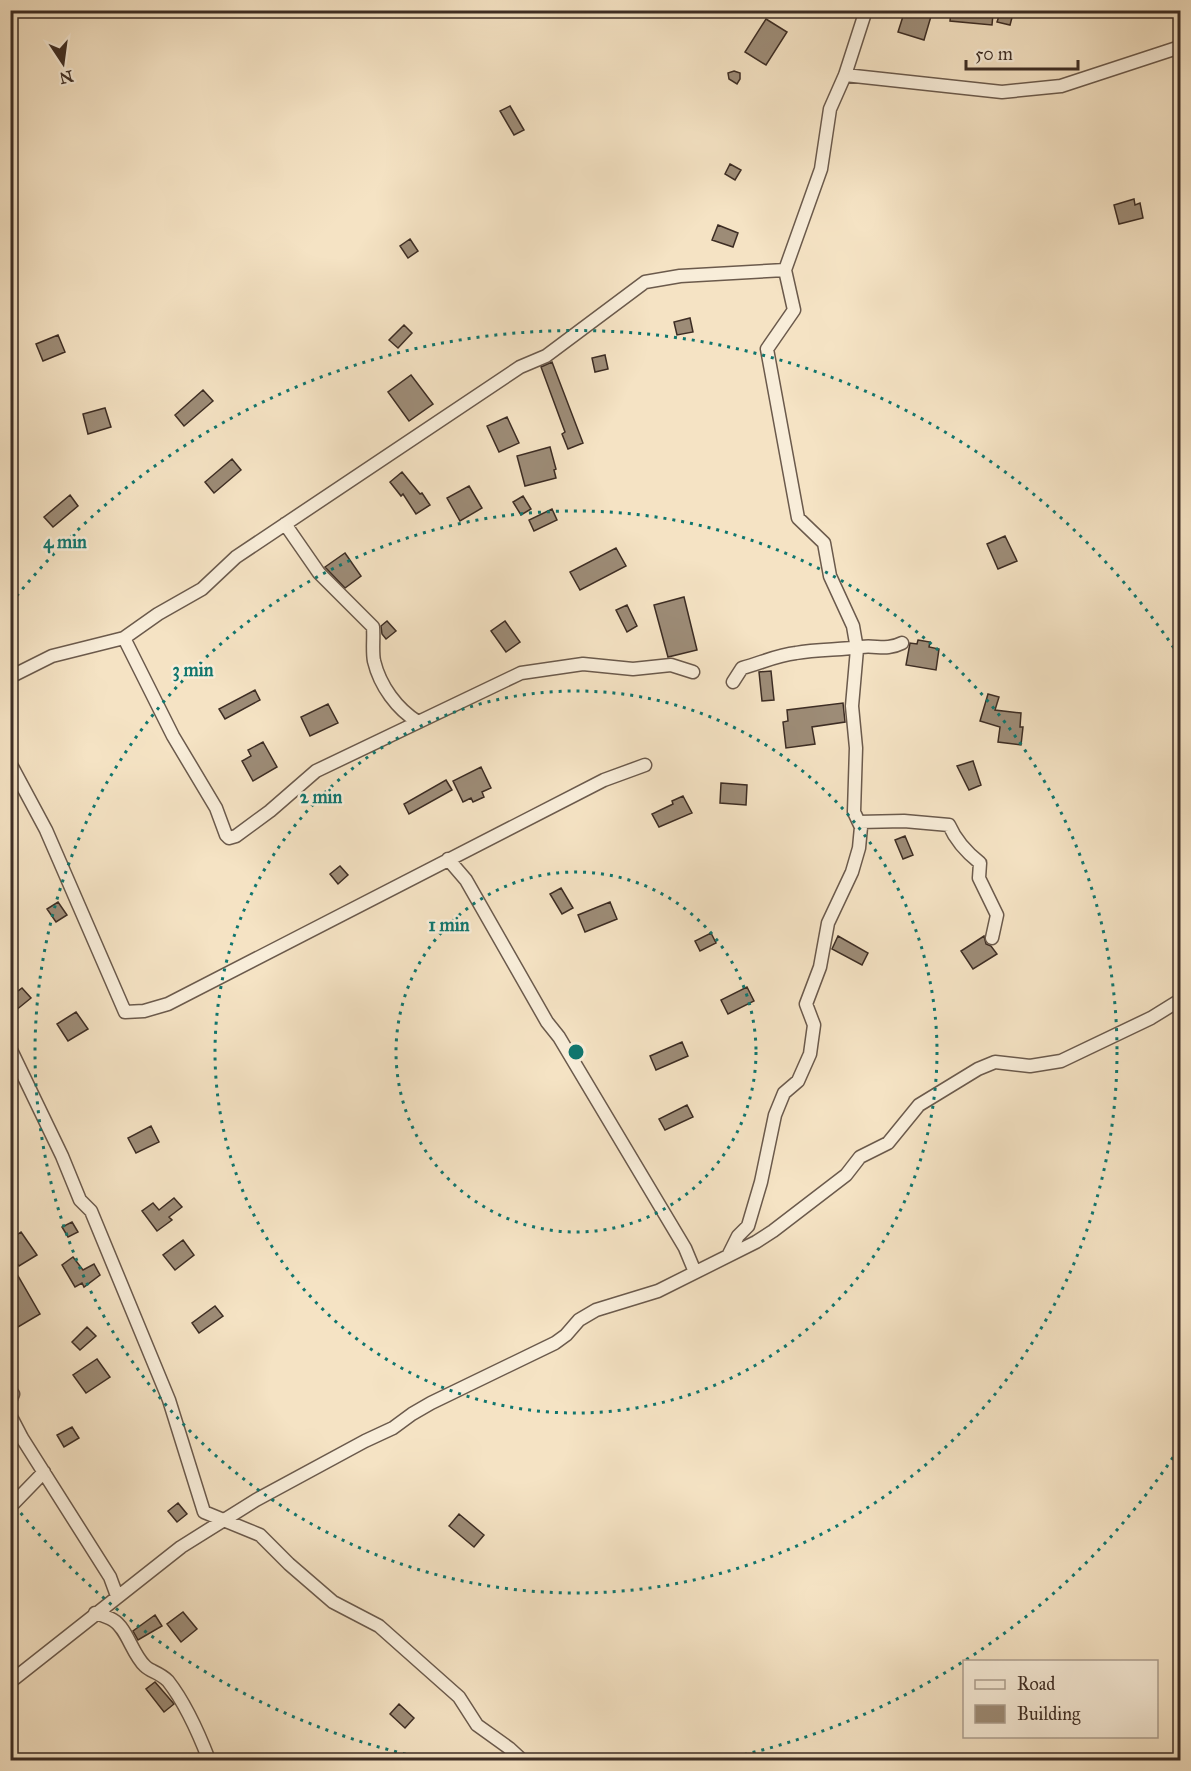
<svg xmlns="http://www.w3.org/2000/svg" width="1191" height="1771" font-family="'IM FELL Great Primer',serif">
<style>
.building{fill:#9d8c77;stroke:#3d2d24;stroke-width:1.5}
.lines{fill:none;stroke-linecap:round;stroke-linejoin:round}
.street-casing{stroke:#6b5a4c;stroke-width:15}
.street{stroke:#f8edd9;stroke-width:12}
.ring{fill:none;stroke:#0f766e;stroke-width:3;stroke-dasharray:3 6}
.centre{fill:#0f766e;stroke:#f8edd9;stroke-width:3}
.ring-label{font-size:18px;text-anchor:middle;font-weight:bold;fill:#0f766e;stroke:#f8edd9;stroke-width:5;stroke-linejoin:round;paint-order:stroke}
</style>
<rect width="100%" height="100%" fill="#f5e3c4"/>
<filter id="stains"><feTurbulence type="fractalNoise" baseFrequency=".00333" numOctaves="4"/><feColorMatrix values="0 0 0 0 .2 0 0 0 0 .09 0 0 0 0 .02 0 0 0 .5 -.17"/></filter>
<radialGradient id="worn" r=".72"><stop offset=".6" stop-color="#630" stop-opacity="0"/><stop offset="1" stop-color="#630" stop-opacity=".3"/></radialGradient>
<path class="building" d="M 905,10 L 924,10 L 932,13 L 924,40 L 898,32 Z
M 951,10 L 993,14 L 992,25 L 950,21 Z
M 1001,10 L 1014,10 L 1010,25 L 997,22 Z
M 766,19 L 787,32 L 766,65 L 745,52 Z
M 734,71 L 740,73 L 740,79 L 737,84 L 729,79 L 728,73 Z
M 510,106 L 524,130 L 514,135 L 500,111 Z
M 730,164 L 741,170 L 735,180 L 725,174 Z
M 1134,199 L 1135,205 L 1140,203 L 1143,218 L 1119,224 L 1114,205 Z
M 718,225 L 738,233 L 733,247 L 712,240 Z
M 410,239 L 418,251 L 408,258 L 400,246 Z
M 690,318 L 693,332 L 677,335 L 674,322 Z
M 404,325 L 412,333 L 398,348 L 389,340 Z
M 58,335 L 65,352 L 43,361 L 36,344 Z
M 605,355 L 608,369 L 595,372 L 592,358 Z
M 552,362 L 583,443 L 568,449 L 562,434 L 565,432 L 541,367 Z
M 411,375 L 433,404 L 409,421 L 388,392 Z
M 203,390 L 213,401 L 184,426 L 175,415 Z
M 105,408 L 111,427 L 88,434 L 83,414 Z
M 507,417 L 519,443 L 499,452 L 487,426 Z
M 550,447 L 556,469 L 554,470 L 556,478 L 525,486 L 517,456 Z
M 232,459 L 241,470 L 214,493 L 205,482 Z
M 402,472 L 420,494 L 422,493 L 430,505 L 416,514 L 403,494 L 401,496 L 390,482 Z
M 469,486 L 482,508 L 460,521 L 447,498 Z
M 70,495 L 78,506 L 53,527 L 44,517 Z
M 523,496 L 531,509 L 521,515 L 513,502 Z
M 552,509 L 557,520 L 534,531 L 529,520 Z
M 1005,536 L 1017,561 L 998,569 L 987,544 Z
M 616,548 L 626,566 L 580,590 L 570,572 Z
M 345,553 L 361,576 L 345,588 L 325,567 Z
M 684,597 L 697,650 L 668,657 L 654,605 Z
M 627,605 L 637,626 L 627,632 L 616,610 Z
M 387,621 L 396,631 L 386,639 L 382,634 L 381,626 Z
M 505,621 L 520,642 L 506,652 L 491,631 Z
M 918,640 L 930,642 L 929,647 L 939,649 L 936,670 L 906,665 L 910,643 L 917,644 Z
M 771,671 L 774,700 L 762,701 L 759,672 Z
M 255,690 L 260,700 L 225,719 L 219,709 Z
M 988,694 L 999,697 L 995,710 L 1021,713 L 1020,727 L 1023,727 L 1021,745 L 998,742 L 1000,727 L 980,721 Z
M 843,703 L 845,722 L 812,727 L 815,744 L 786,748 L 783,722 L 788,721 L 787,710 Z
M 328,704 L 338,723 L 310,736 L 301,717 Z
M 263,742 L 277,767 L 253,781 L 242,761 L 251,756 L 248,750 Z
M 973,761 L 981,785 L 969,790 L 957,766 Z
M 481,767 L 491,788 L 482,792 L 484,797 L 473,802 L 471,798 L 463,802 L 453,781 Z
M 446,780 L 452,790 L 409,814 L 404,804 Z
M 721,783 L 747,785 L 746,805 L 720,803 Z
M 683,796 L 692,813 L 659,827 L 652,814 L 673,804 L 672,801 Z
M 905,836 L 913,855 L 903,859 L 895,840 Z
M 340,866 L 348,875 L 338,884 L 330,874 Z
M 561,888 L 573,908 L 562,914 L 550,894 Z
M 58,902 L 67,915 L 56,922 L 47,909 Z
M 610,902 L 617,919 L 585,932 L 578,915 Z
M 711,933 L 716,943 L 700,951 L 695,941 Z
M 838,936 L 868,953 L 862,965 L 832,949 Z
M 984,936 L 986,944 L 991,946 L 997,954 L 973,969 L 961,951 Z
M 747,987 L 754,1001 L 728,1014 L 721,1000 Z
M 22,988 L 31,998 L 10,1015 L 10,997 Z
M 76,1012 L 88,1029 L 68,1041 L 57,1024 Z
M 682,1042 L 688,1056 L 656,1070 L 650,1056 Z
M 687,1105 L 693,1117 L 665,1130 L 659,1119 Z
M 151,1126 L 159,1142 L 136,1153 L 128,1138 Z
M 174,1198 L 182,1207 L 169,1217 L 172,1220 L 157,1231 L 142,1211 L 153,1203 L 159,1210 Z
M 72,1222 L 78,1232 L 68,1237 L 62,1227 Z
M 21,1232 L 37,1255 L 19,1266 L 10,1254 L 10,1240 Z
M 183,1240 L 194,1255 L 175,1270 L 163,1255 Z
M 73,1257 L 83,1270 L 94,1264 L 100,1275 L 84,1287 L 82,1283 L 75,1287 L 62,1265 Z
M 10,1262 L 40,1314 L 18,1327 L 10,1314 Z
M 215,1306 L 223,1316 L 199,1333 L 192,1323 Z
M 87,1327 L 96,1336 L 80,1350 L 72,1342 Z
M 97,1359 L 110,1377 L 86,1393 L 73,1375 Z
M 72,1427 L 79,1438 L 64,1447 L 57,1435 Z
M 178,1503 L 187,1514 L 177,1522 L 168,1511 Z
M 459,1514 L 484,1535 L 474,1547 L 449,1526 Z
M 183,1612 L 197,1629 L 181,1642 L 167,1624 Z
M 155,1615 L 162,1626 L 138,1640 L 133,1631 Z
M 155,1682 L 174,1704 L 164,1712 L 146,1689 Z
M 399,1704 L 414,1718 L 405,1728 L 390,1714 Z"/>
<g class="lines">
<g class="street-casing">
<path id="street" d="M 845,75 L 1002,92 L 1061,86 L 1180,47
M 285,524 L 319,573 L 373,627 C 374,638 372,651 374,661 C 380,686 397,709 418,722
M 124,638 L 173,736 L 216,808 L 226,835 L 229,838 L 236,836 L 270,811 L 316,771 L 521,673 L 583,664 L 633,669 L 671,665 L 693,672
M 10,677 L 52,656 L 124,638 L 158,614 L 202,589 L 236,557 L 520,367 L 546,356 L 645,282 L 680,276 L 785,270 L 821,169 L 830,109 L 845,75 L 866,10
M 733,682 L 742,668 C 761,663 777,655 796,653 C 817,649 840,650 861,647 C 877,645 886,651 902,643
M 10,763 L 46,830 L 125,1012 L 144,1011 L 168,1004 L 604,780 L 645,765
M 859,822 L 904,821 L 949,825 C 956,841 966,852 980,863 L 979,878 L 997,915 L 992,938
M 448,859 L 466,880 L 547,1022 L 559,1037 L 685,1248 L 695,1272
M 10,1048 L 62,1156 L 80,1200 L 91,1211 L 169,1400 L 204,1512 L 260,1535 L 289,1564 L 333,1602 L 379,1626 L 459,1697 L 477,1725 L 509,1748 L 522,1760
M 729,1254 L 738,1236 L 748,1226 L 761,1182 L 775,1115 L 784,1093 L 798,1081 L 810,1054 L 814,1025 L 806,1004 L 820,967 L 828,923 L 852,872 L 859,848 L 861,827 L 854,812 L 856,748 L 852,706 L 857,649 L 853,626 L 830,576 L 824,543 L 798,518 L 767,349 L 794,310 L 785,270
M 10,1401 L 13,1394
M 10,1415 L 22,1438 L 110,1577 L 117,1596
M 10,1507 L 44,1472
M 95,1613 C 101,1615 108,1617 113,1620 C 127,1628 132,1654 145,1666 C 151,1672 159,1672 168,1681 C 186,1704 199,1734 209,1760
M 10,1682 L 181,1547 L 256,1500 L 365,1441 L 393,1428 L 412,1414 L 431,1403 L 555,1343 L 566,1335 L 579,1320 L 596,1310 L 658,1291 L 756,1242 L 773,1231 L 846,1175 L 860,1157 L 888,1143 L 919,1105 L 978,1069 L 995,1062 L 1030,1066 L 1061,1061 L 1151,1018 L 1180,1000"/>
</g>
<use href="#street" class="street"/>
</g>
<g class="ring">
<circle cx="576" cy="1052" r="180"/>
<circle cx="576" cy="1052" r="361"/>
<circle cx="576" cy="1052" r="541"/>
<path d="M1178 1450A722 722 0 0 1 720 1760M432 1760A722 722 0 0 1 11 1501M11 603A722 722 0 0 1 1178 654"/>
</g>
<circle cx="576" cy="1052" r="9" class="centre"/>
<g class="ring-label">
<text x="65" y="548">4 min</text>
<text x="193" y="676">3 min</text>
<text x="321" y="803">2 min</text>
<text x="449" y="931">1 min</text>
</g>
<rect width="1191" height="1771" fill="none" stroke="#f5e3c4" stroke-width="36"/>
<rect x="12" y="12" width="1167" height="1747" fill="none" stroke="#3d2d24" stroke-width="3"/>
<rect x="18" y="18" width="1155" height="1735" fill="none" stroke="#3d2d24" stroke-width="1.5"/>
<rect x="963" y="1660" width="195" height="78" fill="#f8edd9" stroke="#ada091" stroke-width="1.5"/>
<rect x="975" y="1680" width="30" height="9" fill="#f8edd9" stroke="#ada091" stroke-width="1.5"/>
<text x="1017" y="1690" font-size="18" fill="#3d2d24">Road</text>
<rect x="975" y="1705" width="30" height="18" fill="#9d8c77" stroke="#ada091" stroke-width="1.5"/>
<text x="1017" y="1720" font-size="18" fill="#3d2d24">Building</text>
<g transform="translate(63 63) rotate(167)" stroke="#f8edd9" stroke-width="4.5" paint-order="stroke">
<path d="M0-4.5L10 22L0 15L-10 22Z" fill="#3d2d24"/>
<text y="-9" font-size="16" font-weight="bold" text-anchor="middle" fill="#3d2d24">N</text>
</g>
<path d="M966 60v9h112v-9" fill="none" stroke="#3d2d24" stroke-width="3"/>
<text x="975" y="60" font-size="18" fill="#3d2d24" stroke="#f8edd9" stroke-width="4.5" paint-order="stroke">50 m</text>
<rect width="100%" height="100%" filter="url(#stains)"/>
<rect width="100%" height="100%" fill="url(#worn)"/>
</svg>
